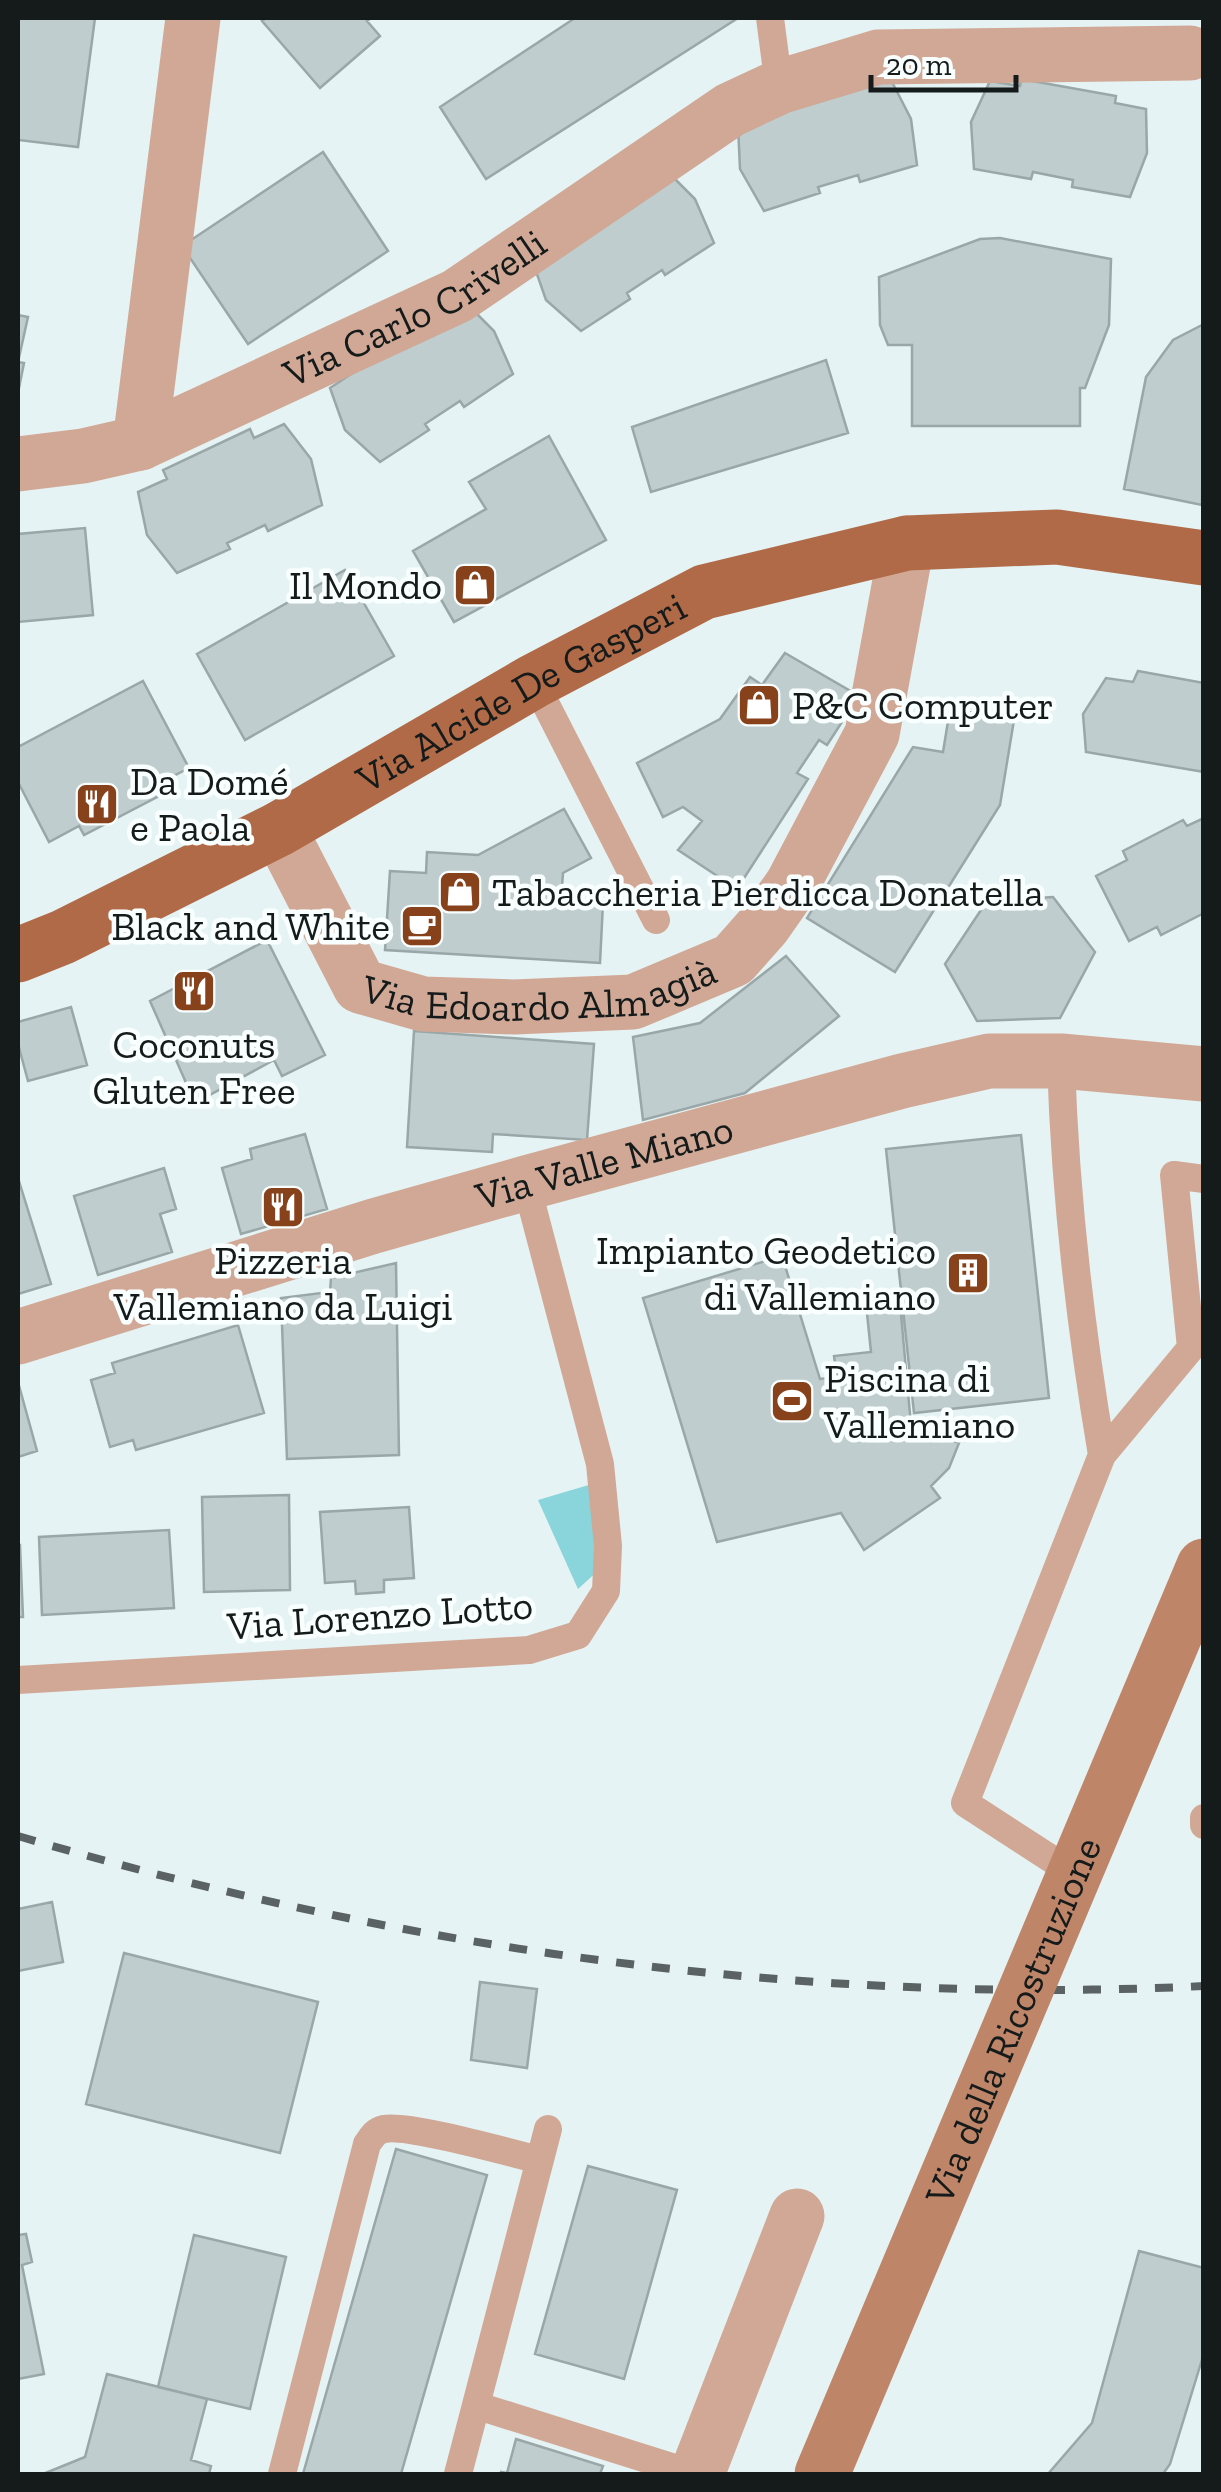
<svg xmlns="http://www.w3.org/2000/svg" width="1221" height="2492" font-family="'Zilla Slab',serif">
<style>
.green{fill:#8ad4dc}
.building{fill:#bfcdce;stroke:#9aa7a8;stroke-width:2.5}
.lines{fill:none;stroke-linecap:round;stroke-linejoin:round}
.service{stroke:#d1a895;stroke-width:28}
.minor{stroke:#d1a895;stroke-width:55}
.tertiary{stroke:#d1a895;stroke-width:55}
.primary{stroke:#b16a47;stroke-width:55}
.rail{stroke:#5a6263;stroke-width:8;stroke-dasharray:18 18;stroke-linecap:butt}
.secondary-bridge{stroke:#bf8569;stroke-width:55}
.labels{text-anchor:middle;stroke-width:9;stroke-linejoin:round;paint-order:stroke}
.street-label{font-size:40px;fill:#151a1a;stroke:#f9feff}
.poi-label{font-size:40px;fill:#151a1a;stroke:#f9feff;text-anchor:start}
</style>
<rect width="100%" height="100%" fill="#e5f3f4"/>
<path class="green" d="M 592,1484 L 601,1568 L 578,1589 L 538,1500 Z"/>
<path class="building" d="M 18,18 L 95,18 L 78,147 L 18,140 Z
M 266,18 L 371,18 L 367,21 L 380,36 L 320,88 L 262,21 Z
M 575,18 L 738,18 L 486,179 L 440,107 Z
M 1021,79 L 1116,96 L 1115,103 L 1146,109 L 1147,153 L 1130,197 L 1072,187 L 1073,180 L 1033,172 L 1031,179 L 974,169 L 971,122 L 990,81 L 1020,86 Z
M 891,80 L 911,119 L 917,165 L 860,182 L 858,175 L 818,187 L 820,193 L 764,211 L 740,169 L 738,125 Z
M 323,152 L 388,251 L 248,344 L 182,246 Z
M 665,169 L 695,199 L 714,243 L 665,275 L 662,270 L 627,293 L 630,299 L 581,331 L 546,300 L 531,257 Z
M 1000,238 L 1111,259 L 1109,325 L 1085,388 L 1080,388 L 1080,426 L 912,426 L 912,345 L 888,345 L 880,325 L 879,277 L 980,239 Z
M 463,300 L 494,331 L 513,374 L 464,407 L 460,401 L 425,424 L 429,430 L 380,462 L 345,430 L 330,388 Z
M 18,315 L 28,317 L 18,362 L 24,363 L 18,393 Z
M 1204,324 L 1202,505 L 1124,489 L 1146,377 L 1173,340 Z
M 826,360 L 848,433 L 651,492 L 632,427 Z
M 284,424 L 311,459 L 322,505 L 268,531 L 265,525 L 227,543 L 230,549 L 177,573 L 147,535 L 138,492 L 167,479 L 163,470 L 250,429 L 254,438 Z
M 549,436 L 606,540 L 454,622 L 413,551 L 486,509 L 469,482 Z
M 85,528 L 93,615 L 18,622 L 18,534 Z
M 345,570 L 394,656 L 245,740 L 197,654 Z
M 785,653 L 859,696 L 827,745 L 819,740 L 797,773 L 808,779 L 737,889 L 678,850 L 702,821 L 683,807 L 663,817 L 637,763 L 720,719 L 750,677 L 762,685 Z
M 1138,671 L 1204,683 L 1204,772 L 1086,752 L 1083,714 L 1106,678 L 1133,682 Z
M 143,681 L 189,768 L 158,784 L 163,794 L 84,835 L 79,826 L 49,842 L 18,782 L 18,747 Z
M 950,709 L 1014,720 L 1000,805 L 895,972 L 807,918 L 913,747 L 943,752 Z
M 564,809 L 591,858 L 563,873 L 561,901 L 603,903 L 600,963 L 385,950 L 390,871 L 426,873 L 427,852 L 478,855 Z
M 1204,818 L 1204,913 L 1161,935 L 1157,927 L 1129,941 L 1096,876 L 1127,860 L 1123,851 L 1183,820 L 1187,826 Z
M 1053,897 L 1095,952 L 1060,1018 L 977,1021 L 945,964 L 987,901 Z
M 267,940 L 325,1055 L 282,1076 L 274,1060 L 195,1103 L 150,1001 Z
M 786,956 L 839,1016 L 745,1093 L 643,1120 L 633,1037 L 700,1023 Z
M 71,1007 L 87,1065 L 28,1081 L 18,1044 L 18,1022 Z
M 414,1031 L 594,1044 L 587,1140 L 493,1134 L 492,1152 L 407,1147 Z
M 305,1134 L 327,1209 L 241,1234 L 222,1168 L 252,1159 L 250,1149 Z
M 1021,1135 L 1049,1398 L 914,1413 L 886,1149 Z
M 164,1168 L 176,1209 L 160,1214 L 172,1252 L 98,1275 L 74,1196 Z
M 18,1178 L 51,1284 L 18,1294 Z
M 782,1256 L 820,1379 L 837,1377 L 834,1356 L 871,1352 L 865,1294 L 899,1292 L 911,1425 L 928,1423 L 942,1436 L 959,1443 L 949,1468 L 931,1486 L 940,1498 L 864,1550 L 841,1513 L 717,1542 L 643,1298 Z
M 396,1263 L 399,1455 L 287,1459 L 281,1298 L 330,1292 L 331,1278 Z
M 238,1325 L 264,1413 L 136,1450 L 133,1440 L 110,1447 L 91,1380 L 115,1373 L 112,1363 Z
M 18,1382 L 37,1451 L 18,1457 Z
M 289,1495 L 290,1590 L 204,1592 L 202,1497 Z
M 409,1507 L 414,1578 L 384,1580 L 384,1592 L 356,1594 L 355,1581 L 325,1583 L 320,1512 Z
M 169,1530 L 174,1608 L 42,1615 L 39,1537 Z
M 18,1545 L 20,1545 L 23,1617 L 18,1617 Z
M 52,1902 L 63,1962 L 18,1971 L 18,1909 Z
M 124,1953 L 318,2002 L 280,2153 L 86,2104 Z
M 480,1982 L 537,1989 L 527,2068 L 471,2060 Z
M 396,2149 L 487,2175 L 401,2474 L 303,2474 Z
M 588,2166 L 677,2190 L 624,2379 L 535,2354 Z
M 26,2234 L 32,2262 L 22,2265 L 44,2374 L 18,2379 L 18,2235 Z
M 194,2235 L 286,2257 L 250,2409 L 158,2387 Z
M 1139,2251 L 1204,2268 L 1204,2353 L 1170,2464 L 1163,2474 L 1048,2474 L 1092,2423 Z
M 107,2374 L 207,2399 L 191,2460 L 211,2466 L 209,2474 L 43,2474 L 85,2457 Z
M 516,2439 L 603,2466 L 600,2474 L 500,2474 L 501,2472 L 507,2473 Z"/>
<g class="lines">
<path class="service" d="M 770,18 L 779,87
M 534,681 L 656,920
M 1061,1061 C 1065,1193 1080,1325 1102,1455
M 18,1680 L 529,1650 L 578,1635 L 606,1591 L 608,1546 L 600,1464 L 526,1183
M 1204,1818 L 1204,1825
M 1078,1870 L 1076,1875 L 965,1803 L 1102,1455 L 1191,1348 L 1174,1175 L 1204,1179
M 478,2406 L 694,2474
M 282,2474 L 367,2144 C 372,2137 375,2131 384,2129 C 409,2124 510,2153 540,2160
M 458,2474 L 548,2129"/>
<g class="minor">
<path d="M 140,443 L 193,18"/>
<path id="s1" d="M 18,464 L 83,456 L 140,443 L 457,296 L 730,110 L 779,87 L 878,57 L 1190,53"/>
<path id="s2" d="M 279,829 L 360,986 L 423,1004 L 514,1007 L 633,1002 L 733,960 L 764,925 L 792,885 L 872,734 L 907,543"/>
<path d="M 697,2474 L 797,2216"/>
</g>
<path class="tertiary" id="s3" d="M 18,1337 L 374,1226 L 526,1183 L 902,1081 L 989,1061 L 1061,1061 L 1204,1074"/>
<path class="primary" id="s4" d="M 18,955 L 63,937 L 279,829 L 534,681 L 704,592 L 907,543 L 1057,537 L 1204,558"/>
<path class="rail" d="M 18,1836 C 401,1949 804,2006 1204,1986"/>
<path class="secondary-bridge" id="s5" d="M 822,2474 L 1204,1566"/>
</g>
<defs>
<g id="shop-square" transform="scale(2.25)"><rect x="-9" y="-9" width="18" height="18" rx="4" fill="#87411b" stroke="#f9feff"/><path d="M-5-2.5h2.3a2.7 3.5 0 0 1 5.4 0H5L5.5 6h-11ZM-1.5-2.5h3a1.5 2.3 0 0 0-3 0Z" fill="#fff"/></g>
<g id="restaurant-square" transform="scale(2.25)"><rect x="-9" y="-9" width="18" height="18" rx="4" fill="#87411b" stroke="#f9feff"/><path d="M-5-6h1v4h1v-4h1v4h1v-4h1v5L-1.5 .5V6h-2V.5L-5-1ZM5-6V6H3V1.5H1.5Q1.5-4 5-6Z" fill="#fff"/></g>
<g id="cafe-square" transform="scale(2.25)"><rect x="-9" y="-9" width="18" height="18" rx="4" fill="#87411b" stroke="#f9feff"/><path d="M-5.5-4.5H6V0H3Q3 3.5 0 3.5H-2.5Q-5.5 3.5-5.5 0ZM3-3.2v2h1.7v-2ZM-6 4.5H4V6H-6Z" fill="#fff"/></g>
<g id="building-square" transform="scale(2.25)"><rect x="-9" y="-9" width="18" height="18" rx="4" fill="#87411b" stroke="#f9feff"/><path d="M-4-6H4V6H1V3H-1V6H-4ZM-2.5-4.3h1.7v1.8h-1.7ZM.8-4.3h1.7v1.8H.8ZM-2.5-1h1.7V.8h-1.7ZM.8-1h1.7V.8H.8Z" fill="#fff"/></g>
<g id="stadium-square" transform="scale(2.25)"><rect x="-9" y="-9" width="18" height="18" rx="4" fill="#87411b" stroke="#f9feff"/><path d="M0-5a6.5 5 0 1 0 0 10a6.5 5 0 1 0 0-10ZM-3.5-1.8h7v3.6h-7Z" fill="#fff"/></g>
</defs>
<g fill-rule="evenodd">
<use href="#shop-square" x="475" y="585"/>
<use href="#shop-square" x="759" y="705"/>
<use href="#restaurant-square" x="97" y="804"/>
<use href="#shop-square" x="460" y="892"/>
<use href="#cafe-square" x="422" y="926"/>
<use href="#restaurant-square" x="194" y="991"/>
<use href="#restaurant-square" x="283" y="1207"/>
<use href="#building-square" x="968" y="1273"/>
<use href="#stadium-square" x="792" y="1401"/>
</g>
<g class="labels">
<g class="street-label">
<text dy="14" stroke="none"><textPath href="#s1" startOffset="430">Via Carlo Crivelli</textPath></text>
<text dy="14" stroke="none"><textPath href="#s4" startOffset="568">Via Alcide De Gasperi</textPath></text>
<text dy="14" stroke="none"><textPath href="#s2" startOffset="360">Via Edoardo Almagià</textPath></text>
<text dy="14" stroke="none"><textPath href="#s3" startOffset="612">Via Valle Miano</textPath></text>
<text transform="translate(380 1615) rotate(-4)" y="14">Via Lorenzo Lotto</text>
<text dy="14" stroke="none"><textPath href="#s5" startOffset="492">Via della Ricostruzione</textPath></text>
</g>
<g class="poi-label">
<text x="442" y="599" text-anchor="end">Il Mondo</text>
<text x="792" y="719">P&amp;C Computer</text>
<text x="130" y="795">Da Domé<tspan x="130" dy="46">e Paola</tspan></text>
<text x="492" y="906">Tabaccheria Pierdicca Donatella</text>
<text x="390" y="940" text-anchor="end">Black and White</text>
<text x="194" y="1058" text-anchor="middle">Coconuts<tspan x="194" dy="46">Gluten Free</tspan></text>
<text x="936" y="1264" text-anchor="end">Impianto Geodetico<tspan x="936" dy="46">di Vallemiano</tspan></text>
<text x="283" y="1274" text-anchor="middle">Pizzeria<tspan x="283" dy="46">Vallemiano da Luigi</tspan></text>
<text x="824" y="1392">Piscina di<tspan x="824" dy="46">Vallemiano</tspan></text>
</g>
</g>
<rect width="1221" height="2492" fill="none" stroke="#151a1a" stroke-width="40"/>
<path d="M871 75v15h145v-15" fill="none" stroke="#151a1a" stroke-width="5"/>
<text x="886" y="75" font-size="30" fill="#151a1a" stroke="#f9feff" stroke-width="8" paint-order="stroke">20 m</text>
</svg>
